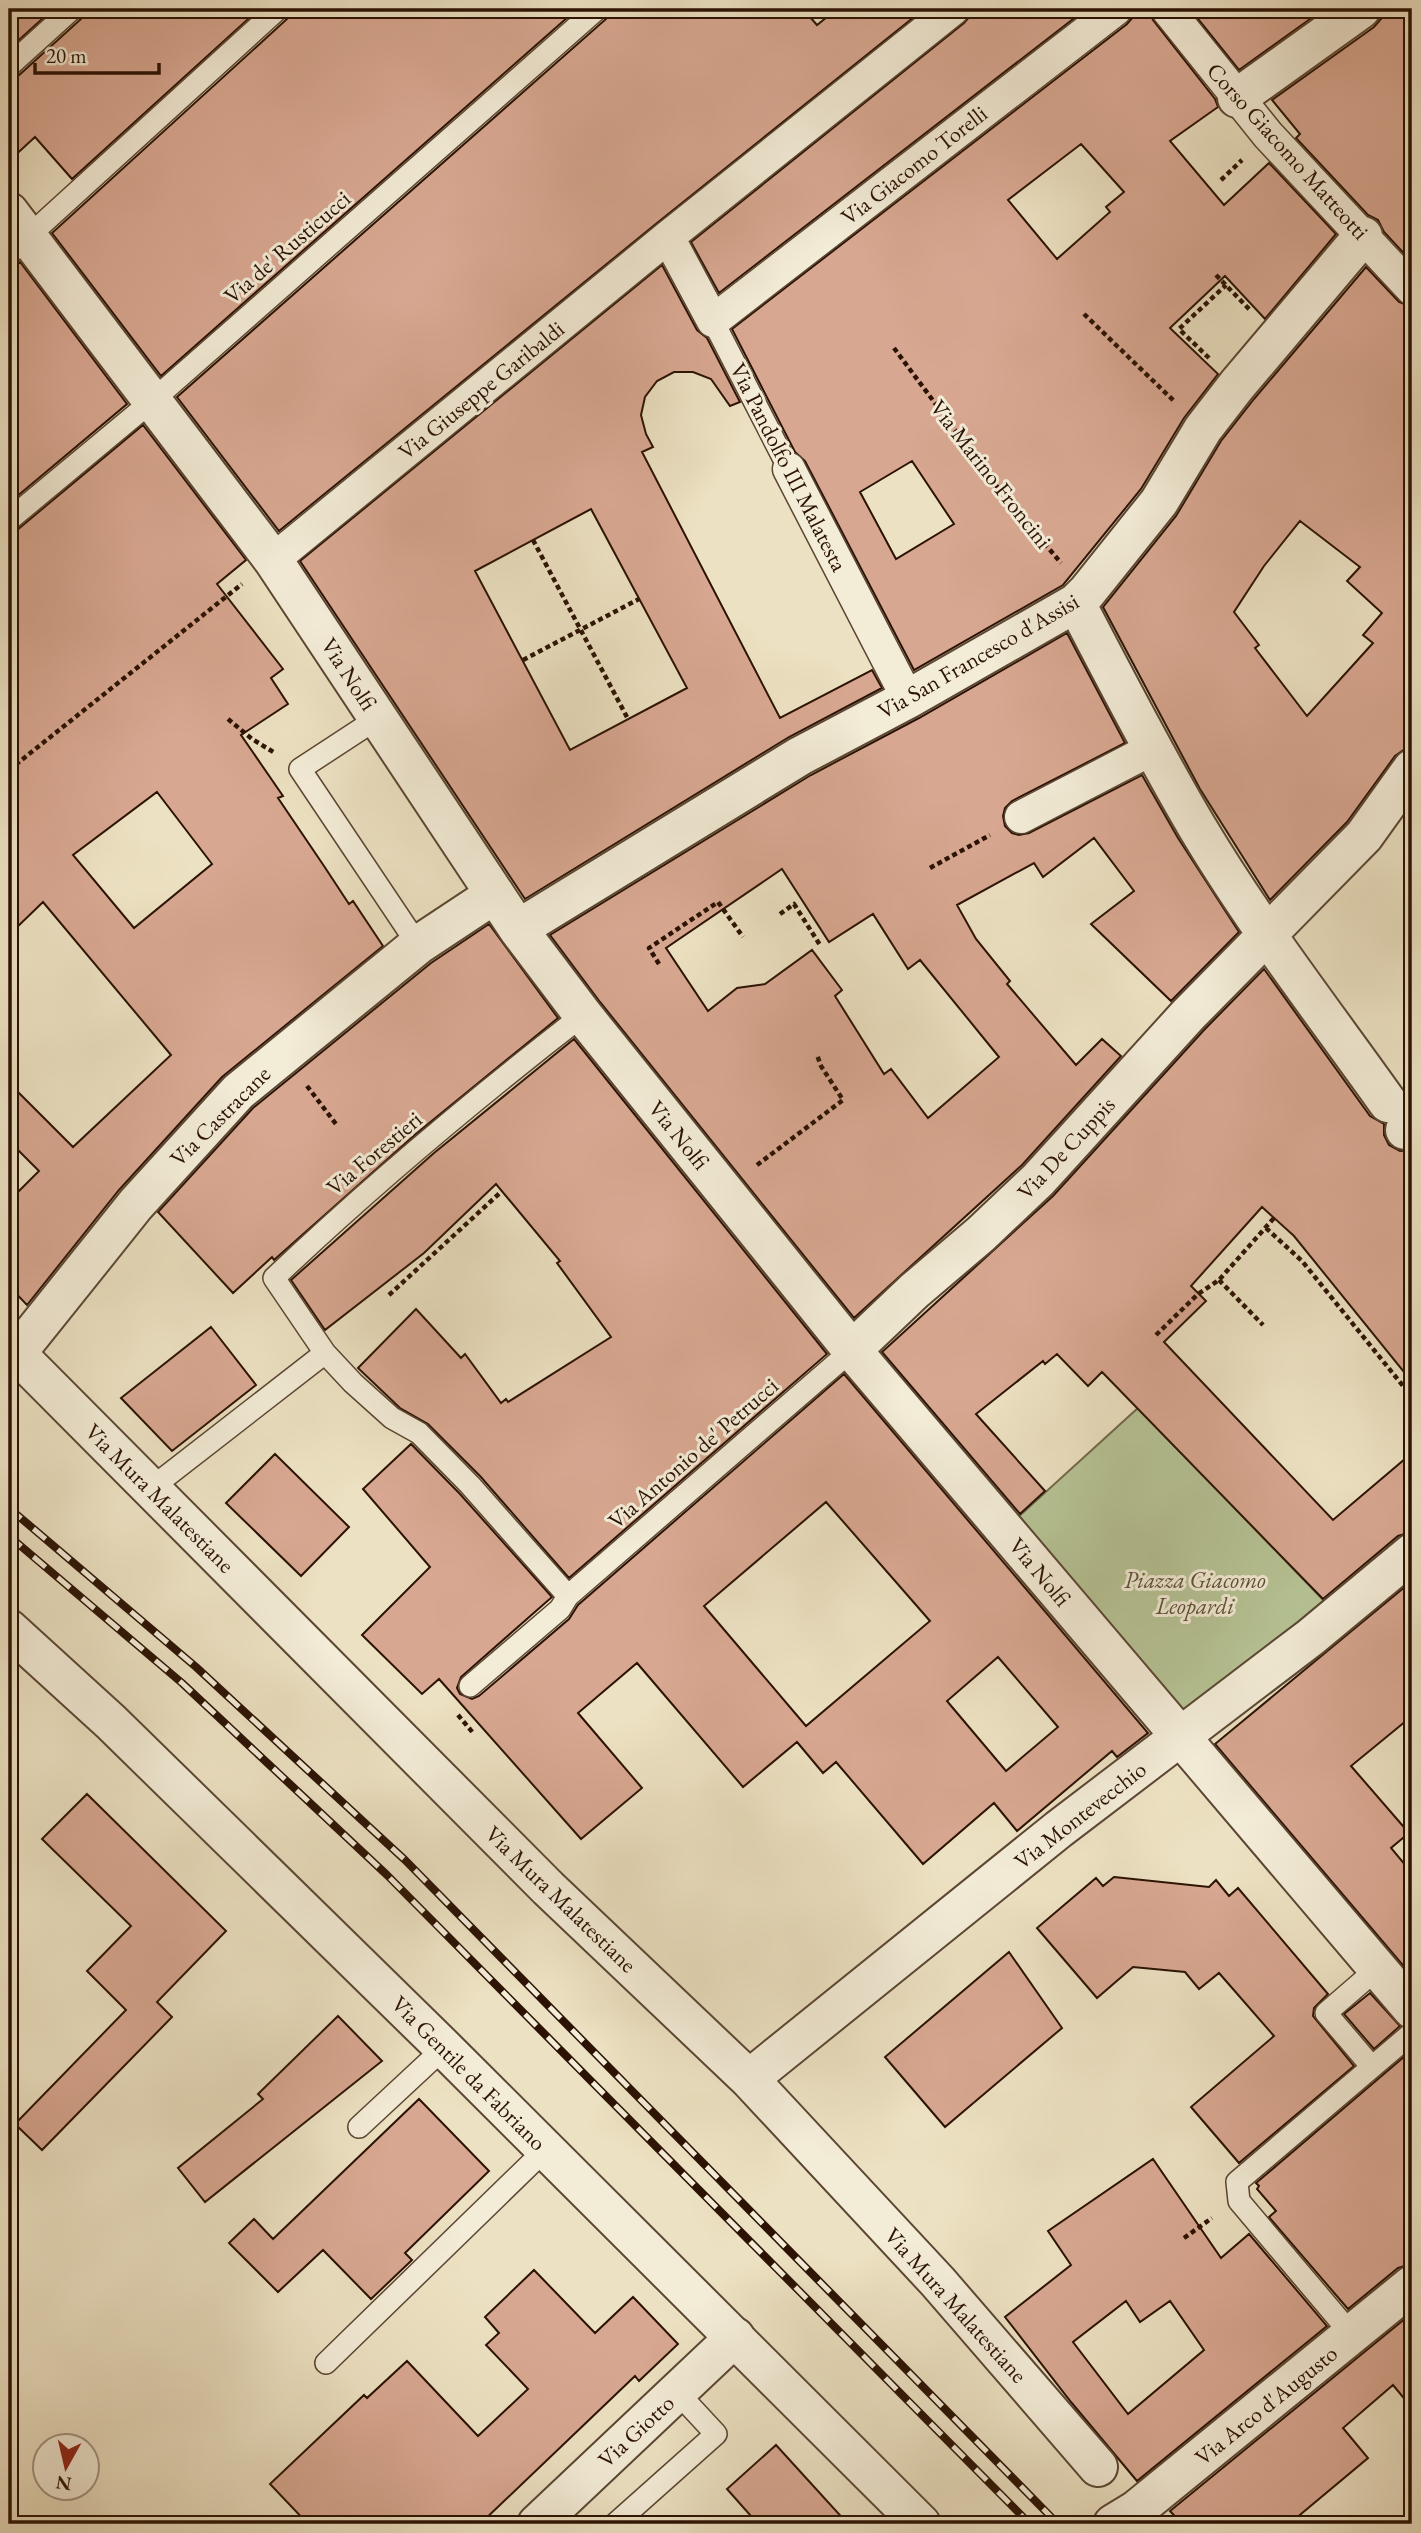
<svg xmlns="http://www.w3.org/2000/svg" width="1421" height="2533" font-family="'EB Garamond',serif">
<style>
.green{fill:#b6c395;stroke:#706a4c;stroke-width:2}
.building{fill:#d8a791;stroke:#2b1203;stroke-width:2;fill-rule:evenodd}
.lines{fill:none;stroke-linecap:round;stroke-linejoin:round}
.service-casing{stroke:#5b4633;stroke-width:24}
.pedestrian-casing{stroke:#5b4633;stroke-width:35}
.minor-casing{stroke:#5b4633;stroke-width:42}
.tertiary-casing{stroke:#5b4633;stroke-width:42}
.path{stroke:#2b1203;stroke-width:4.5;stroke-dasharray:5 3.5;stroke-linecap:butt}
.service{stroke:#f3ecd7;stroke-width:21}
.pedestrian{stroke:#f3ecd7;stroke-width:32}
.minor{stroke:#f3ecd7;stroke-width:38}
.tertiary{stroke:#f3ecd7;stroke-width:38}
.rail-casing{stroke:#2b1203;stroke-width:8}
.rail{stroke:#f3ecd7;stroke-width:5;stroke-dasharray:16;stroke-linecap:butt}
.labels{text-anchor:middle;stroke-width:6;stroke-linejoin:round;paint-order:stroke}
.street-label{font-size:23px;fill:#2b1203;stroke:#f3ecd7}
.park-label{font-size:23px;font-style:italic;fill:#5c5036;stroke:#f3ecd7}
</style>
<rect width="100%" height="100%" fill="#ece1c2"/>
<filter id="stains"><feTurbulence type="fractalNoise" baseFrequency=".00286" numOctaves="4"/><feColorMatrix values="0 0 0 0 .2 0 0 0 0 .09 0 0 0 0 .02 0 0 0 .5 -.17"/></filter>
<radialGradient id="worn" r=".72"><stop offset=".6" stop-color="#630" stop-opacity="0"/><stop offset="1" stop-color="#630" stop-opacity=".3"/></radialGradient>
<path class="green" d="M 1138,1408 L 1327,1604 L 1185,1717 L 1016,1519 Z"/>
<path class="building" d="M 9,9 L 53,9 L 9,49 Z
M 85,9 L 259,9 L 72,179 L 35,137 L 9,161 L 9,79 L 18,76 L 81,19 Z
M 291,9 L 577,9 L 161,376 L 52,233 L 287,19 Z
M 610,9 L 803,9 L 817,25 L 837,9 L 924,9 L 657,223 L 279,531 L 177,397 L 606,19 Z
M 971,9 L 1086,9 L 719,293 L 691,242 L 964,23 L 970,16 Z
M 1134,9 L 1149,9 L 1153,20 L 1215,99 L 1218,107 L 1170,141 L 1224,205 L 1269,163 L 1336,234 L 1265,319 L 1225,276 L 1170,328 L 1218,374 L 1184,418 L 1141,489 L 1063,585 L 914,670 L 805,461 L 795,452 L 732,329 L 1127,24 L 1133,17 ZM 1081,144 L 1124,192 L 1106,207 L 1110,212 L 1057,259 L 1008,200 ZM 912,461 L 954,524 L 896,559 L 860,492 Z
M 1190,9 L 1324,9 L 1239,70 Z
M 1383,9 L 1412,9 L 1412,262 L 1384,232 L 1378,220 L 1368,215 L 1296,138 L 1300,134 L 1272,100 L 1374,27 L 1381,19 Z
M 20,262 L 127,404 L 9,503 L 9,272 Z
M 662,265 L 697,330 L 707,338 L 740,402 L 730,406 L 711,379 L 693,372 L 674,372 L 657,381 L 645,397 L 641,415 L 646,434 L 653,447 L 642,452 L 780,718 L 872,670 L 882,688 L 789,737 L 525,899 L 300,561 ZM 591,509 L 687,688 L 570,750 L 475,571 Z
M 1366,267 L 1399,302 L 1412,307 L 1412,744 L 1395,756 L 1347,822 L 1270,900 L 1200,789 L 1103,607 L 1176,516 L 1221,441 L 1254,399 ZM 1300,521 L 1360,567 L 1347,581 L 1382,613 L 1363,635 L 1373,643 L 1307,716 L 1255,648 L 1259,645 L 1234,612 L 1264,566 Z
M 143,425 L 246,560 L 217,584 L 283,669 L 271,678 L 288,704 L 241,735 L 283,796 L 278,798 L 324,866 L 349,904 L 353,901 L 383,946 L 222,1077 L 119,1190 L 27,1305 L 9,1286 L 9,1201 L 39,1171 L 9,1141 L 9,1083 L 73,1147 L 171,1055 L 43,902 L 9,935 L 9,533 L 17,530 ZM 157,792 L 212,864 L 134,928 L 73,855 Z
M 1067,633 L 1125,743 L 1012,801 L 1005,808 L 1003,816 L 1005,826 L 1012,833 L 1019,835 L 1029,833 L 1142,775 L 1178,838 L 1239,932 L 1171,1001 L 1091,924 L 1134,891 L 1094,838 L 1043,877 L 1034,863 L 957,905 L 976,939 L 1010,981 L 1007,984 L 1076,1065 L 1102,1039 L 1121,1056 L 1022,1165 L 854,1318 L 600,1002 L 550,935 L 811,775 L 919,718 ZM 782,869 L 829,942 L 873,914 L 908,969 L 920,960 L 999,1057 L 928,1118 L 891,1069 L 884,1074 L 835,996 L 842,990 L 812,950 L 765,984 L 737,988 L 708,1011 L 666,948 Z
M 489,924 L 558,1018 L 417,1133 L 274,1260 L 272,1257 L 233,1293 L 158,1212 L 253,1108 L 431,963 Z
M 1264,969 L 1370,1116 L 1384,1124 L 1384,1135 L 1389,1145 L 1400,1151 L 1412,1150 L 1412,1382 L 1294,1236 L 1262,1207 L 1191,1286 L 1206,1301 L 1164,1342 L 1333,1520 L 1412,1453 L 1412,1532 L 1398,1536 L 1323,1599 L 1102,1372 L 1088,1386 L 1057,1354 L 1045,1364 L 1043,1361 L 976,1414 L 1045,1491 L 1020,1514 L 882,1352 L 1053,1196 L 1204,1030 Z
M 574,1039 L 827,1354 L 569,1578 L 480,1476 L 428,1424 L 400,1408 L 358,1368 L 416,1309 L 461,1358 L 465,1354 L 501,1403 L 506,1399 L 508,1402 L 611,1337 L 557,1263 L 560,1261 L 496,1184 L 424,1253 L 325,1330 L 291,1280 L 434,1153 Z
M 211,1327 L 256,1385 L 172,1451 L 121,1398 Z
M 844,1374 L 1148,1733 L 1117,1757 L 1112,1751 L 1017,1831 L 994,1803 L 923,1864 L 836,1762 L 823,1773 L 797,1742 L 743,1787 L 637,1663 L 578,1713 L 642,1788 L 581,1839 L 439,1679 L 422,1694 L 362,1635 L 430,1567 L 363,1489 L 411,1444 L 460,1494 L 552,1597 L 461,1677 L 457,1688 L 460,1694 L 472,1699 L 479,1696 L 569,1619 L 578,1605 ZM 826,1502 L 930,1621 L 806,1726 L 704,1606 ZM 998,1657 L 1058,1727 L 1006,1771 L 947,1701 Z
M 275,1454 L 349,1527 L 301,1576 L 226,1503 Z
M 1412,1581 L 1412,1716 L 1351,1766 L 1409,1833 L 1391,1848 L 1412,1873 L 1412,1976 L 1215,1744 Z
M 87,1794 L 226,1931 L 157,2002 L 172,2017 L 42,2150 L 15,2124 L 126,2010 L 87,1971 L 131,1926 L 42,1839 Z
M 1114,1877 L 1209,1887 L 1216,1880 L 1229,1896 L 1238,1888 L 1328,1994 L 1314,2008 L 1313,2016 L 1354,2066 L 1239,2163 L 1191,2107 L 1274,2036 L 1219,1973 L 1199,1989 L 1185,1972 L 1133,1967 L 1097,1998 L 1037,1928 L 1096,1878 L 1103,1886 Z
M 1009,1952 L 1062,2028 L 945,2127 L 885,2057 Z
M 1370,1993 L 1400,2026 L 1374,2049 L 1344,2014 Z
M 338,2016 L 382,2061 L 205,2202 L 178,2168 L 263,2099 L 258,2094 Z
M 1412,2050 L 1412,2264 L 1398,2268 L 1348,2309 L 1269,2217 L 1276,2211 L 1257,2189 L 1259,2186 L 1256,2183 Z
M 419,2099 L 489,2171 L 405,2253 L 412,2260 L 371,2299 L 323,2250 L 278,2292 L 229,2243 L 254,2219 L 273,2239 Z
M 1153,2159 L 1221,2258 L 1249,2234 L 1327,2326 L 1137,2481 L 1071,2402 L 1005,2317 L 1071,2265 L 1048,2231 ZM 1126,2301 L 1140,2322 L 1170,2301 L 1204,2350 L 1128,2414 L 1073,2342 Z
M 534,2270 L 595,2333 L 633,2297 L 678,2344 L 639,2381 L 635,2376 L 480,2524 L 308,2524 L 270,2484 L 364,2395 L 367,2398 L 407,2361 L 478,2436 L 528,2389 L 486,2345 L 499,2333 L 485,2317 Z
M 1412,2313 L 1412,2408 L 1393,2385 L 1343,2428 L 1368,2458 L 1289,2524 L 1182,2524 L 1170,2511 Z
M 776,2445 L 848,2524 L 758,2524 L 727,2489 Z"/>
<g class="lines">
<g class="service-casing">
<path id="service" d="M 9,66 L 72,9
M 9,254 L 278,9
M 713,321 L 789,469
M 9,520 L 152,401 L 597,9
M 378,718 L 300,769 L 418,945
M 325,1353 L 274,1278 C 372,1185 476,1098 583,1015
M 150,1489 L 325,1353 L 353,1383 L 392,1418 L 419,1433 L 470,1485 L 568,1596
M 470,1686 L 560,1609 L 568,1596 L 852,1350
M 1372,2067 L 1326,2013 L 1378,1968
M 359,2127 L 444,2048
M 1352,2335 L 1239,2201 L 1237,2182 L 1412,2033
M 326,2363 L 546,2149
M 615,2524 L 716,2434 L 677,2392"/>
</g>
<g class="pedestrian-casing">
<path id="pedestrian" d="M 1167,9 L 1268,135 L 1412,289
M 668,237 L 713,321 L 1116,9
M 789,469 L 908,699
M 273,560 L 668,237 L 953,9
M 1021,817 L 1152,749"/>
</g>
<g class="minor-casing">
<path id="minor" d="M 1237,98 L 1361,9
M 9,212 L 273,560 L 518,929 L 583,1015 L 852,1350 L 1412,2009
M 1076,603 C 1115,678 1154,754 1197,827 C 1254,923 1324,1013 1388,1103
M 518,929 L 800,756 L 908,699 L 1076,603 L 1087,592 L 1159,502 L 1203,429 L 1237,385 L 1363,236
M 1405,1130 L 1412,1123
M 9,1346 L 548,1888 L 749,2079 L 938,2282 L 1098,2467
M 852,1350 L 914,1291 L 981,1234 L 1038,1180 L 1188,1015 L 1364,836 L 1412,769
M 16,1354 L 136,1204 L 238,1092 L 418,945 L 495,894
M 749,2079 L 1059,1829 L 1311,1637 L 1412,1553
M 537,2524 L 735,2337
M 1113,2524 L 1136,2510 L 1412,2285"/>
</g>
<g class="tertiary-casing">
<path id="tertiary" d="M 9,1629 L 111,1722 L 444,2048 L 921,2524"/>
</g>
<path class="path" d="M 1221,180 L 1242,160
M 1216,275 L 1250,310
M 1084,314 L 1175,402
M 894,348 L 998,488 L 1061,563
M 1209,358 L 1179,329 L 1226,285
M 533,540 L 628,719
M 1405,617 L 1412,624
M 523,660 L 639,599
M 228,719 L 252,739 L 275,753
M 9,770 L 242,584
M 930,868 L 990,835
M 780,914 L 794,904 L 820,945
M 659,964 L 649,948 L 718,902 L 743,937
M 307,1086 L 336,1124
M 757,1165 L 843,1100 L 821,1066 L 817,1055
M 1266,1228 L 1302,1261 L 1412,1397
M 1219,1280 L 1263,1325
M 389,1295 L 502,1191
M 1156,1335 L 1198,1294 L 1219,1280 L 1274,1218
M 458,1715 L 474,1734
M 1184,2238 L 1212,2218"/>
<use href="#service" class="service"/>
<use href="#pedestrian" class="pedestrian"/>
<use href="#minor" class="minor"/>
<use href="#tertiary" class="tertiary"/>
<g class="rail-casing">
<path id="rail" d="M 9,1508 L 196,1667 L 405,1860 L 1058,2524
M 9,1536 L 182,1683 L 387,1875 L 1030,2524"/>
</g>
<use href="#rail" class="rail"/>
</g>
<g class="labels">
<g class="street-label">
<text transform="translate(1288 151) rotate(48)" y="8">Corso Giacomo Matteotti</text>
<text transform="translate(914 165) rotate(-38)" y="8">Via Giacomo Torelli</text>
<text transform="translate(287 247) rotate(-41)" y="8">Via de' Rusticucci</text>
<text transform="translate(481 390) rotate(-39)" y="8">Via Giuseppe Garibaldi</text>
<text transform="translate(789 467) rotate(63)" y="8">Via Pandolfo III Malatesta</text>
<text transform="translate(991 474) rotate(52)" y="8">Via Marino Froncini</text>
<text transform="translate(978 656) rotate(-30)" y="8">Via San Francesco d'Assisi</text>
<text transform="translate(349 674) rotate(57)" y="8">Via Nolfi</text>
<text transform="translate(220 1116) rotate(-45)" y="8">Via Castracane</text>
<text transform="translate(679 1135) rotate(51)" y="8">Via Nolfi</text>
<text transform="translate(1066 1148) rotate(-47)" y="8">Via De Cuppis</text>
<text transform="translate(374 1153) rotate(-40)" y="8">Via Forestieri</text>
<text transform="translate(693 1453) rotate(-41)" y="8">Via Antonio de' Petrucci</text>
<text transform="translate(160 1498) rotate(45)" y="8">Via Mura Malatestiane</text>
<text transform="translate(1040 1572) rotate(50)" y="8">Via Nolfi</text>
<text transform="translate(1080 1815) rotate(-38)" y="8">Via Montevecchio</text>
<text transform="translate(561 1899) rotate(44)" y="8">Via Mura Malatestiane</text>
<text transform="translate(469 2073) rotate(45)" y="8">Via Gentile da Fabriano</text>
<text transform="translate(956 2305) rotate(48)" y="8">Via Mura Malatestiane</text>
<text transform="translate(1266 2405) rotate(-39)" y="8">Via Arco d'Augusto</text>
<text transform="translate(636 2431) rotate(-43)" y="8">Via Giotto</text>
</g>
<g class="park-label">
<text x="1195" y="1588">Piazza Giacomo<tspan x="1195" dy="26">Leopardi</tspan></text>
</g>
</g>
<rect width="1421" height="2533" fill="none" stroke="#ece1c2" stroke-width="35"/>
<rect x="10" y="10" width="1400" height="2512" fill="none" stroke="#2b1203" stroke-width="3.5"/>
<rect x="18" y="18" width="1386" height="2498" fill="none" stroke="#2b1203" stroke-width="2"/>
<g transform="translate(66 2467) rotate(188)"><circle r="33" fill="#f3ecd7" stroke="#a39582" stroke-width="2"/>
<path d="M0-5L12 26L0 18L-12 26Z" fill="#8f2418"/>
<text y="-10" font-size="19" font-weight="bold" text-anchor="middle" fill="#2b1203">N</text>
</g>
<path d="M35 63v10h124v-10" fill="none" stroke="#2b1203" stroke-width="3.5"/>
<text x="46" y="63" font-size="21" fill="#2b1203" stroke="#f3ecd7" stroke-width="5" paint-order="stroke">20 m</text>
<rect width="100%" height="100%" filter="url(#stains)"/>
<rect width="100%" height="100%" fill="url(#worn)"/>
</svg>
